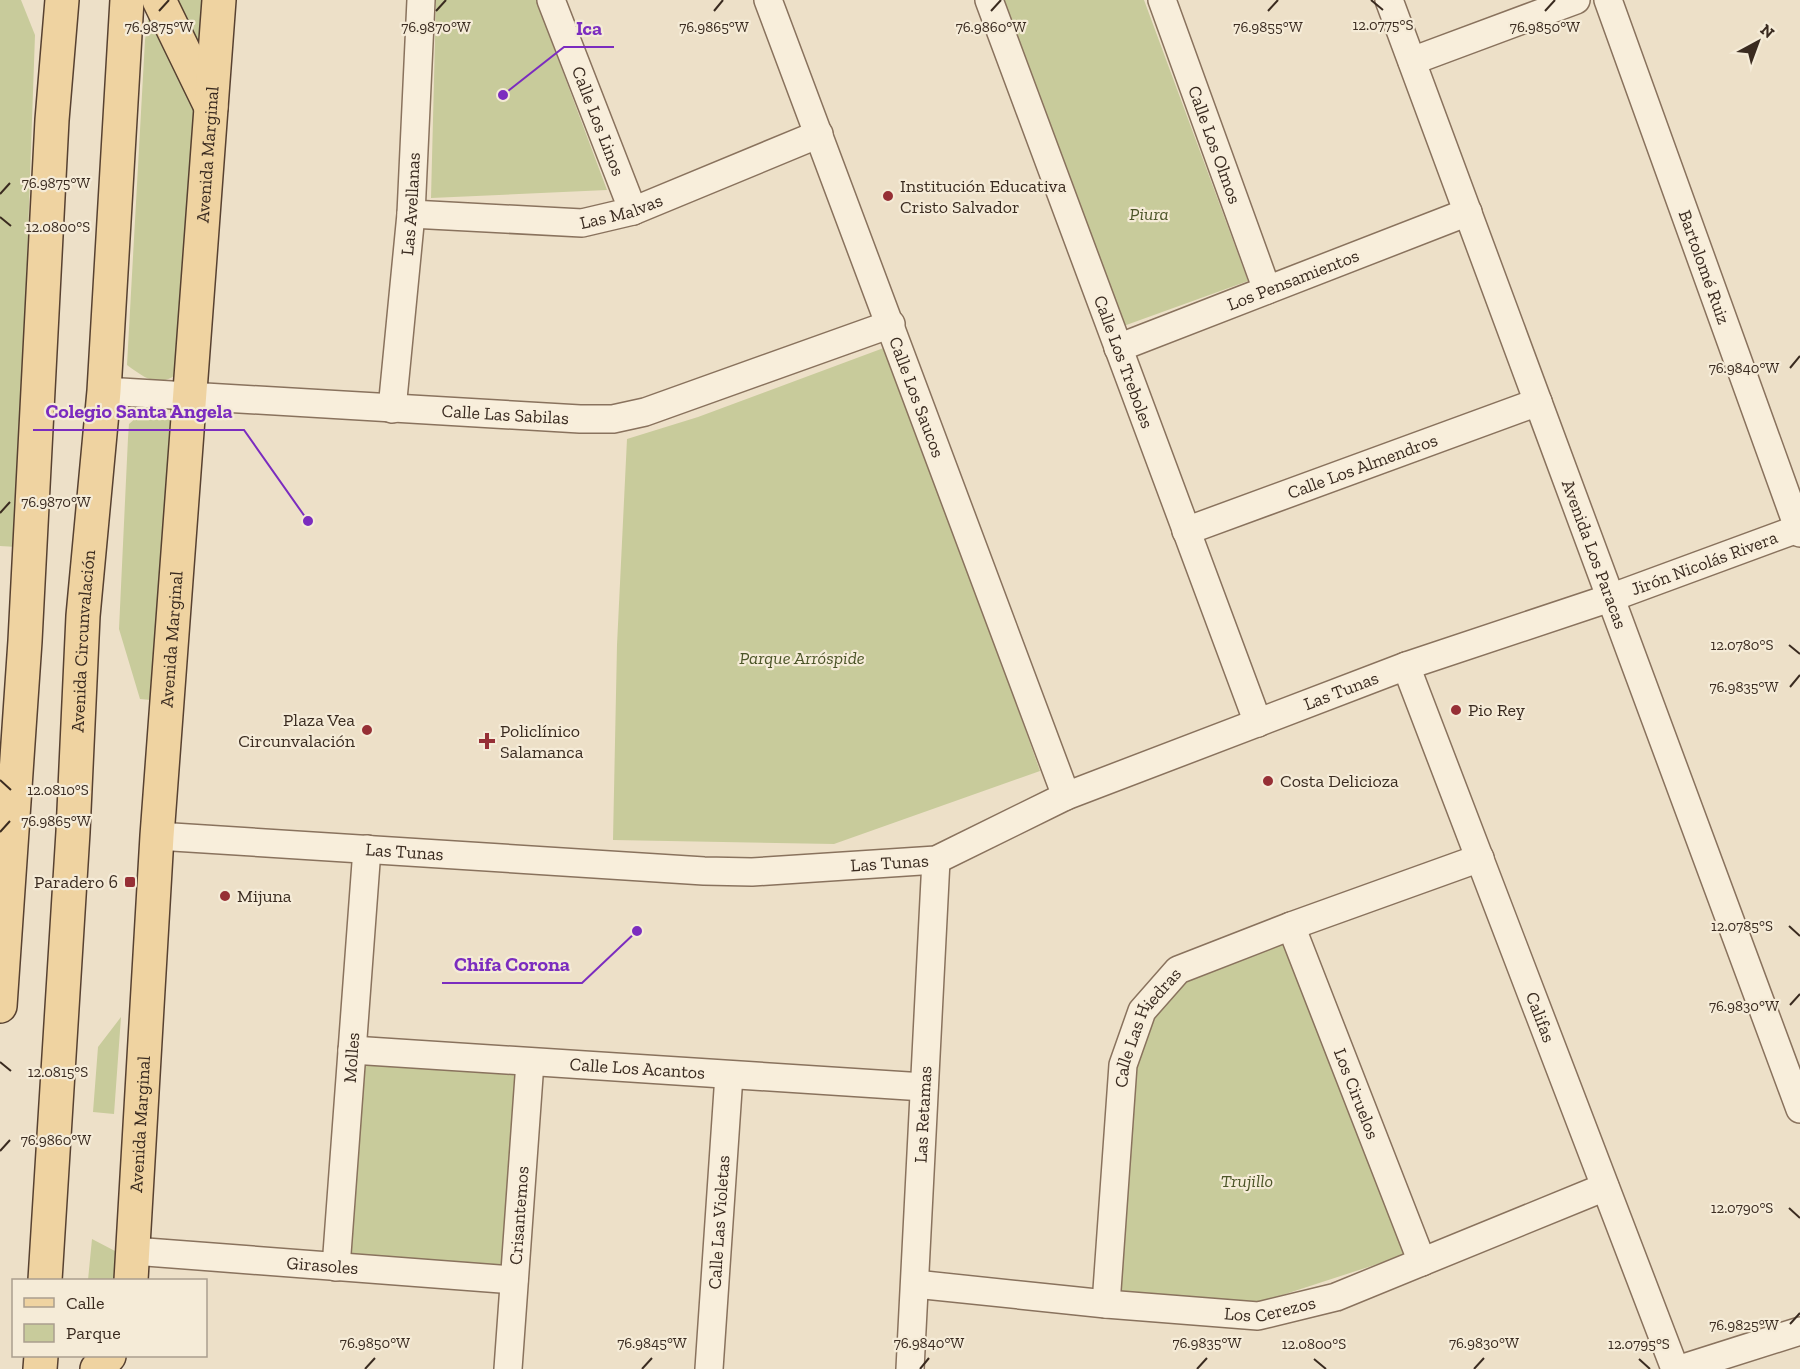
<svg xmlns="http://www.w3.org/2000/svg" width="1800" height="1369" font-family="'Zilla Slab',serif">
<style>
.green{fill:#c8cb9b}
.lines{fill:none;stroke-linecap:round;stroke-linejoin:round}
.minor-casing{stroke:#89725d;stroke-width:30}
.major-casing{stroke:#574131;stroke-width:36}
.minor{stroke:#f8eedb;stroke-width:27}
.major{stroke:#efd3a1;stroke-width:33}
.ticks{fill:none;stroke:#3a2b20;stroke-width:2}
.poi-dot{fill:#962f35;stroke:#f5ebd7;stroke-width:2}
.labels{text-anchor:middle;stroke-width:4.5;stroke-linejoin:round;paint-order:stroke}
.street-label{font-size:18px;fill:#3a2b20;stroke:#f5ebd7}
.poi-label{font-size:18px;fill:#3a2b20;stroke:#f5ebd7;text-anchor:start}
.park-label{font-size:18px;font-style:italic;fill:#4c5528;stroke:#f5ebd7}
.ticks-label{font-size:15px;text-anchor:middle;fill:#3a2b20;stroke:#f5ebd7;stroke-width:4.5;stroke-linejoin:round;paint-order:stroke}
.leader{fill:none;stroke:#7b2cbf;stroke-width:2}
.callout-dot{fill:#7b2cbf;stroke:#f5ebd7;stroke-width:2}
.callout-label{font-size:20px;text-anchor:middle;font-weight:bold;fill:#7b2cbf;stroke:#f5ebd7;stroke-width:4.5;stroke-linejoin:round;paint-order:stroke}
</style>
<rect width="100%" height="100%" fill="#ede0c8"/>
<path class="green" d="M 0,0 L 21,0 L 35,35 L 17,547 L 0,546 Z
M 171,0 L 208,0 L 205,56 Z
M 436,0 L 536,0 L 607,190 L 431,198 Z
M 997,0 L 1144,0 L 1248,281 L 1118,328 Z
M 150,6 L 191,83 L 201,134 L 186,366 C 163,389 151,383 127,365 L 145,40 Z
M 889,346 L 1040,771 L 834,844 L 613,840 L 617,645 L 627,439 L 698,417 Z
M 143,412 L 165,414 L 178,428 L 161,701 L 140,699 L 119,629 L 128,438 L 129,424 Z
M 1284,940 L 1405,1255 L 1255,1304 L 1119,1294 L 1136,1063 L 1152,1014 L 1183,977 Z
M 121,1017 L 114,1114 L 93,1112 L 98,1047 Z
M 357,1056 L 520,1069 L 507,1275 L 342,1261 Z
M 92,1239 L 115,1251 L 114,1280 L 88,1280 Z"/>
<g class="lines">
<g class="minor-casing">
<g id="minor">
<path id="s1" d="M 551,0 L 633,211"/>
<path id="s2" d="M 768,0 L 1066,796"/>
<path id="s3" d="M 989,0 L 1258,723"/>
<path id="s4" d="M 1162,0 L 1267,290"/>
<path id="s5" d="M 1389,0 L 1800,1109"/>
<path id="s6" d="M 1608,0 L 1800,533"/>
<path d="M 1412,61 L 1576,0"/>
<path id="s7" d="M 411,214 L 582,223 L 633,211 L 819,134"/>
<path id="s8" d="M 1118,348 L 1468,212"/>
<path id="s9" d="M 104,391 L 580,419 L 613,419 L 645,412 L 891,324"/>
<path id="s10" d="M 392,409 L 411,214 L 421,0"/>
<path id="s11" d="M 1186,531 L 1538,402"/>
<path id="s12" d="M 1406,666 L 1675,1369"/>
<path id="s13" d="M 157,836 L 704,871 L 752,872 L 936,860 L 1066,796 L 1406,666 L 1610,598 L 1800,528"/>
<path id="s14" d="M 1291,926 L 1422,1262"/>
<path id="s15" d="M 352,1050 L 924,1087"/>
<path id="s16" d="M 133,1251 L 514,1280"/>
<path id="s17" d="M 336,1267 L 367,849"/>
<path id="s18" d="M 915,1284 L 1106,1304 L 1258,1316 L 1336,1297 L 1605,1187"/>
<path id="s19" d="M 1106,1304 L 1123,1065 L 1142,1011 L 1178,970 L 1291,926 L 1480,858"/>
<path id="s20" d="M 508,1369 L 530,1062"/>
<path id="s21" d="M 709,1369 L 729,1075"/>
<path id="s22" d="M 910,1369 L 936,860"/>
<path d="M 1680,1369 L 1800,1331"/>
</g>
</g>
<g class="major-casing">
<g id="major">
<path d="M 159,0 L 211,107"/>
<path d="M 0,1006 L 25,641 L 52,120 L 62,0"/>
<path id="s23" d="M 45,1280 L 73,832 L 83,616 L 104,391 L 127,0"/>
<path id="s24" d="M 131,1280 L 157,836 L 219,0"/>
<path d="M 40,1369 L 41,1356"/>
<path d="M 97,1369 L 109,1356"/>
</g>
</g>
<use href="#minor" class="minor"/>
<use href="#major" class="major"/>
</g>
<path class="ticks" d="M 1371,0 L 1383,10M 159,11 L 169,0M 436,11 L 446,0M 714,11 L 723,0M 991,11 L 1001,0M 1268,11 L 1278,0M 1545,11 L 1555,0M 0,194 L 10,183M 0,217 L 11,226M 1790,368 L 1800,356M 0,513 L 10,502M 1789,645 L 1800,654M 1790,687 L 1800,675M 0,780 L 11,790M 0,832 L 10,821M 1789,926 L 1800,936M 1790,1005 L 1800,994M 0,1062 L 11,1071M 0,1151 L 10,1140M 1789,1208 L 1800,1218M 1790,1324 L 1800,1313M 1314,1359 L 1326,1369M 1639,1359 L 1650,1369M 365,1369 L 375,1358M 642,1369 L 652,1358M 920,1369 L 929,1358M 1197,1369 L 1207,1358M 1474,1369 L 1484,1358"/>
<g class="poi-dot">
<circle cx="888" cy="196" r="6"/>
<circle cx="1456" cy="710" r="6"/>
<circle cx="367" cy="730" r="6"/>
<path d="M484 732h6v6h6v6h-6v6h-6v-6h-6v-6h6z"/>
<circle cx="1268" cy="781" r="6"/>
<rect x="124" y="876" width="12" height="12" rx="3"/>
<circle cx="225" cy="896" r="6"/>
</g>
<g class="labels">
<g class="street-label">
<text dy="6" stroke="none"><textPath href="#s1" startOffset="130">Calle Los Linos</textPath></text>
<text dy="6" stroke="none"><textPath href="#s4" startOffset="154">Calle Los Olmos</textPath></text>
<text dy="6" stroke="none"><textPath href="#s24" startOffset="1128">Avenida Marginal</textPath></text>
<text dy="6" stroke="none"><textPath href="#s10" startOffset="206">Las Avellanas</textPath></text>
<text dy="6" stroke="none"><textPath href="#s7" startOffset="212">Las Malvas</textPath></text>
<text dy="6" stroke="none"><textPath href="#s6" startOffset="284">Bartolomé Ruiz</textPath></text>
<text dy="6" stroke="none"><textPath href="#s8" startOffset="188">Los Pensamientos</textPath></text>
<text dy="6" stroke="none"><textPath href="#s3" startOffset="386">Calle Los Treboles</textPath></text>
<text dy="6" stroke="none"><textPath href="#s2" startOffset="424">Calle Los Saucos</textPath></text>
<text dy="6" stroke="none"><textPath href="#s9" startOffset="402">Calle Las Sabilas</textPath></text>
<text dy="6" stroke="none"><textPath href="#s11" startOffset="188">Calle Los Almendros</textPath></text>
<text dy="6" stroke="none"><textPath href="#s5" startOffset="591">Avenida Los Paracas</textPath></text>
<text dy="6" stroke="none"><textPath href="#s13" startOffset="1605">Jirón Nicolás Rivera</textPath></text>
<text dy="6" stroke="none"><textPath href="#s23" startOffset="640">Avenida Circunvalación</textPath></text>
<text dy="6" stroke="none"><textPath href="#s24" startOffset="642">Avenida Marginal</textPath></text>
<text dy="6" stroke="none"><textPath href="#s13" startOffset="1220">Las Tunas</textPath></text>
<text dy="6" stroke="none"><textPath href="#s13" startOffset="248">Las Tunas</textPath></text>
<text dy="6" stroke="none"><textPath href="#s13" startOffset="734">Las Tunas</textPath></text>
<text dy="6" stroke="none"><textPath href="#s12" startOffset="376">Califas</textPath></text>
<text dy="6" stroke="none"><textPath href="#s19" startOffset="284">Calle Las Hiedras</textPath></text>
<text dy="6" stroke="none"><textPath href="#s17" startOffset="210">Molles</textPath></text>
<text dy="6" stroke="none"><textPath href="#s15" startOffset="286">Calle Los Acantos</textPath></text>
<text dy="6" stroke="none"><textPath href="#s14" startOffset="180">Los Ciruelos</textPath></text>
<text dy="6" stroke="none"><textPath href="#s22" startOffset="255">Las Retamas</textPath></text>
<text dy="6" stroke="none"><textPath href="#s24" startOffset="156">Avenida Marginal</textPath></text>
<text dy="6" stroke="none"><textPath href="#s20" startOffset="154">Crisantemos</textPath></text>
<text dy="6" stroke="none"><textPath href="#s21" startOffset="147">Calle Las Violetas</textPath></text>
<text dy="6" stroke="none"><textPath href="#s16" startOffset="190">Girasoles</textPath></text>
<text dy="6" stroke="none"><textPath href="#s18" startOffset="357">Los Cerezos</textPath></text>
</g>
<g class="poi-label">
<text x="900" y="192">Institución Educativa<tspan x="900" dy="21">Cristo Salvador</tspan></text>
<text x="1468" y="716">Pio Rey</text>
<text x="355" y="726" text-anchor="end">Plaza Vea<tspan x="355" dy="21">Circunvalación</tspan></text>
<text x="500" y="737">Policlínico<tspan x="500" dy="21">Salamanca</tspan></text>
<text x="1280" y="787">Costa Delicioza</text>
<text x="118" y="888" text-anchor="end">Paradero 6</text>
<text x="237" y="902">Mijuna</text>
</g>
<g class="park-label">
<text x="1149" y="220">Piura</text>
<text x="802" y="664">Parque Arróspide</text>
<text x="1247" y="1187">Trujillo</text>
</g>
</g>
<g class="ticks-label">
<text x="1383" y="30">12.0775°S</text>
<text x="714" y="32">76.9865°W</text>
<text x="991" y="32">76.9860°W</text>
<text x="1268" y="32">76.9855°W</text>
<text x="1545" y="32">76.9850°W</text>
<text x="159" y="32">76.9875°W</text>
<text x="436" y="32">76.9870°W</text>
<text x="56" y="188">76.9875°W</text>
<text x="58" y="232">12.0800°S</text>
<text x="1744" y="373">76.9840°W</text>
<text x="56" y="507">76.9870°W</text>
<text x="1742" y="650">12.0780°S</text>
<text x="1744" y="692">76.9835°W</text>
<text x="58" y="795">12.0810°S</text>
<text x="56" y="826">76.9865°W</text>
<text x="1742" y="931">12.0785°S</text>
<text x="1744" y="1011">76.9830°W</text>
<text x="58" y="1077">12.0815°S</text>
<text x="56" y="1145">76.9860°W</text>
<text x="1742" y="1213">12.0790°S</text>
<text x="1744" y="1330">76.9825°W</text>
<text x="375" y="1348">76.9850°W</text>
<text x="652" y="1348">76.9845°W</text>
<text x="929" y="1348">76.9840°W</text>
<text x="1207" y="1348">76.9835°W</text>
<text x="1484" y="1348">76.9830°W</text>
<text x="1314" y="1349">12.0800°S</text>
<text x="1639" y="1349">12.0795°S</text>
</g>
<path class="leader" d="M503 95L564 47H614M308 521L244 430H33M637 931L582 983H442"/>
<g class="callout-dot">
<circle cx="503" cy="95" r="6"/>
<circle cx="308" cy="521" r="6"/>
<circle cx="637" cy="931" r="6"/>
</g>
<g class="callout-label">
<text x="589" y="35">Ica</text>
<text x="139" y="418">Colegio Santa Angela</text>
<text x="512" y="971">Chifa Corona</text>
</g>
<rect x="12" y="1279" width="195" height="78" fill="#f5ebd7" stroke="#aa9e8e" stroke-width="1.5"/>
<rect x="24" y="1298" width="30" height="9" fill="#efd3a1" stroke="#aa9e8e" stroke-width="1.5"/>
<text x="66" y="1309" font-size="18" fill="#3a2b20">Calle</text>
<rect x="24" y="1324" width="30" height="18" fill="#c8cb9b" stroke="#aa9e8e" stroke-width="1.5"/>
<text x="66" y="1339" font-size="18" fill="#3a2b20">Parque</text>
<g transform="translate(1758 42) rotate(41)" stroke="#f5ebd7" stroke-width="4.5" paint-order="stroke">
<path d="M0-4.5L10 22L0 15L-10 22Z" fill="#3a2b20"/>
<text y="-9" font-size="16" font-weight="bold" text-anchor="middle" fill="#3a2b20">N</text>
</g>
</svg>
